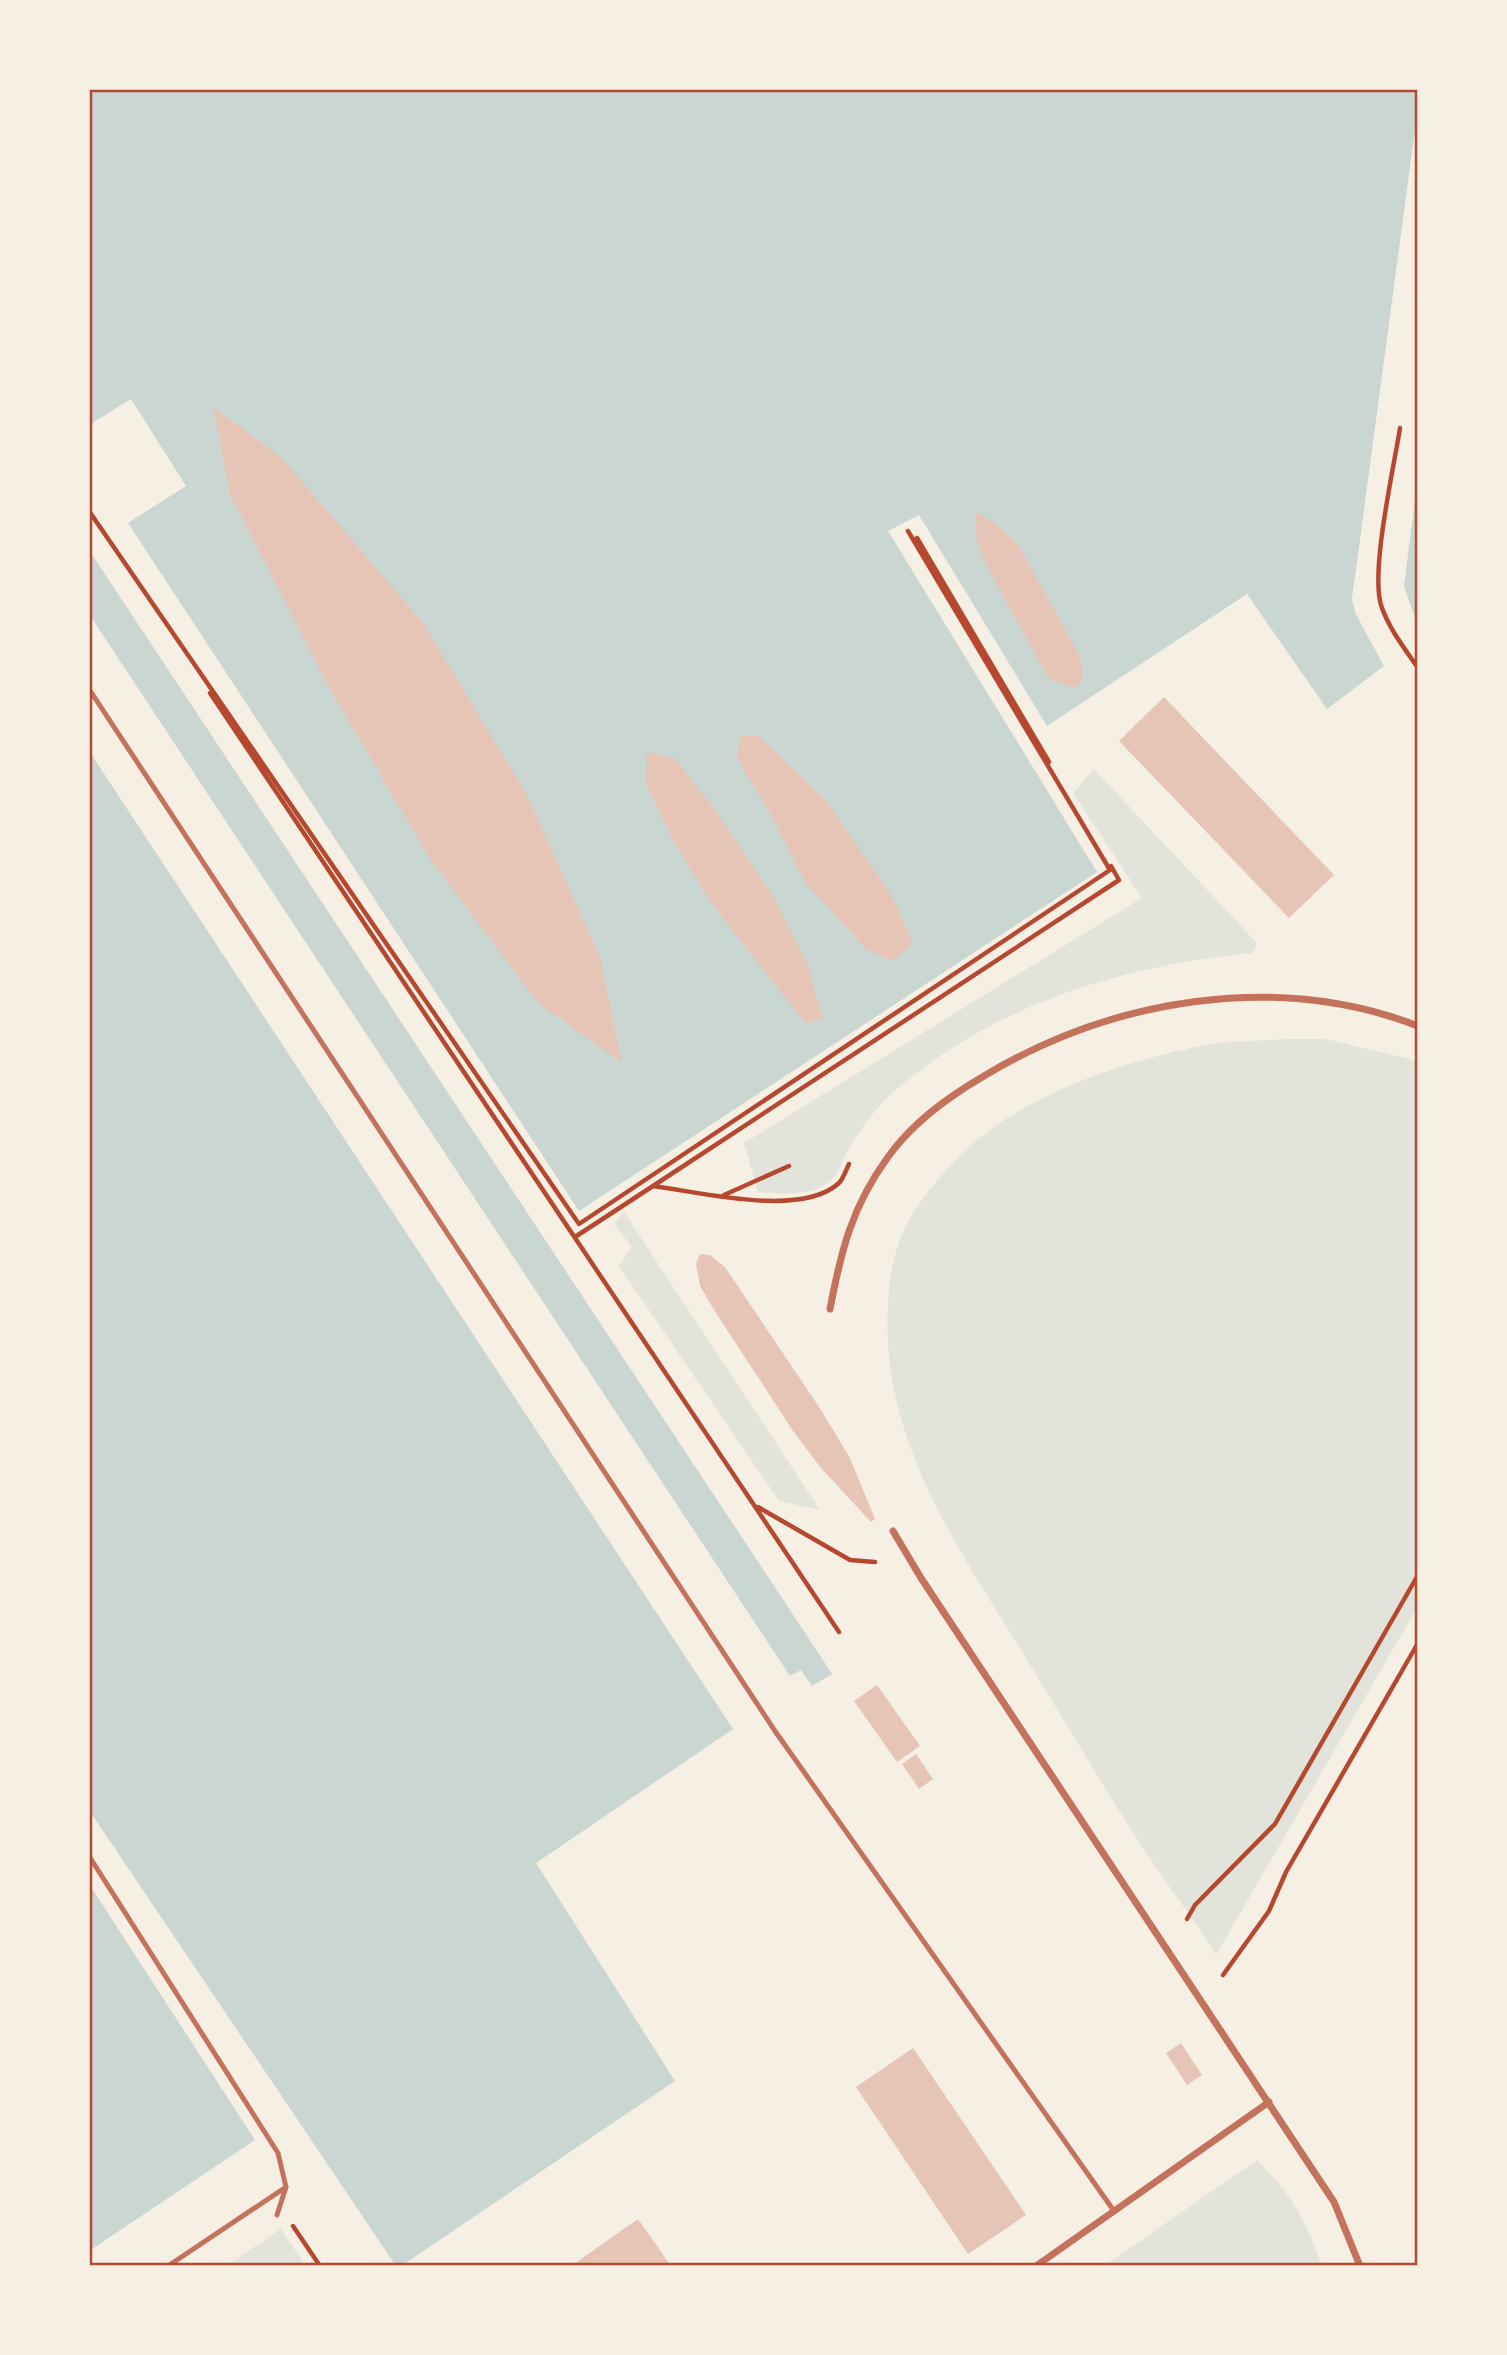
<svg xmlns="http://www.w3.org/2000/svg" width="1507" height="2355" font-family="'Source Sans 3',sans-serif">
<style>
.green{fill:#e2e4dc}
.water{fill:#c9d6d2}
.pier{fill:#f6efe4}
.building{fill:#e6c5b7}
.lines{fill:none;stroke-linecap:round;stroke-linejoin:round}
.path{stroke:#b5482f;stroke-width:4.5}
.service{stroke:#c5725c;stroke-width:5}
.minor{stroke:#c5725c;stroke-width:7}
.neatline{fill:none;stroke:#b5482f;stroke-width:2.5}
</style>
<rect width="100%" height="100%" fill="#f6efe4"/>
<path class="green" d="M 1094,769 L 1256,942 L 1256,948 L 1252,953 C 1120,966 992,1005 891,1094 C 874,1110 857,1133 846,1154 C 842,1161 840,1171 834,1177 C 818,1197 781,1194 758,1192 L 744,1143 L 1142,898 L 1073,793 Z
M 1288,1039 L 1326,1039 L 1418,1061 L 1418,1606 L 1216,1955 C 1199,1927 1180,1902 1162,1876 C 1114,1807 1072,1732 1027,1660 C 960,1550 880,1441 888,1306 C 889,1282 893,1254 903,1232 C 915,1206 932,1186 951,1165 C 1011,1098 1119,1062 1206,1045 C 1232,1040 1261,1041 1288,1039 Z
M 624,1212 L 820,1510 L 779,1501 L 619,1266 L 632,1247 L 614,1224 Z
M 1257,2160 C 1292,2194 1305,2220 1322,2266 L 1104,2266 Z
M 281,2229 L 305,2265 L 226,2266 Z"/>
<path class="water" d="M 91,89 L 1418,89 L 1418,145 L 1352,599 L 1356,614 L 1384,666 L 1327,709 L 1247,594 L 1047,726 L 919,515 L 888,531 L 1097,872 L 579,1211 L 128,523 L 186,486 L 131,399 L 89,425 Z
M 1418,477 L 1418,627 L 1404,586 Z
M 89,550 L 815,1648 L 832,1674 L 812,1686 L 801,1670 L 790,1676 L 89,614 Z
M 89,751 L 733,1729 L 536,1863 L 675,2081 L 401,2266 L 396,2266 L 89,1810 Z
M 89,1884 L 255,2140 L 89,2251 Z"/>
<path class="pier" d="M 1418,107 L 1418,170 L 1356,599 L 1359,613 L 1387,664 L 1384,666 L 1356,614 L 1352,599 Z"/>
<path class="building" d="M 213,407 L 282,458 L 424,624 L 527,795 L 600,957 L 622,1063 L 538,1003 L 430,859 L 328,686 L 230,494 Z
M 975,511 L 1003,529 L 1019,546 L 1080,656 L 1083,680 L 1075,688 L 1049,679 L 986,565 L 977,541 Z
M 1164,697 L 1334,875 L 1289,918 L 1119,741 Z
M 758,735 L 826,800 L 892,896 L 913,943 L 892,961 L 866,949 L 804,881 L 771,815 L 737,759 L 740,736 Z
M 647,752 L 676,759 L 715,810 L 773,896 L 807,963 L 823,1019 L 805,1023 L 712,904 L 674,842 L 646,784 Z
M 700,1254 L 710,1255 L 725,1267 L 821,1410 L 850,1458 L 875,1519 L 871,1522 L 821,1468 L 793,1431 L 716,1313 L 700,1286 L 696,1264 Z
M 877,1685 L 920,1746 L 897,1762 L 854,1701 Z
M 916,1754 L 933,1779 L 919,1789 L 902,1764 Z
M 1181,2043 L 1202,2075 L 1187,2085 L 1166,2053 Z
M 913,2048 L 1026,2215 L 968,2254 L 856,2087 Z
M 638,2219 L 671,2266 L 571,2266 Z"/>
<g class="lines">
<path class="path" d="M 1400,428 C 1394,467 1369,576 1382,608 C 1390,630 1405,649 1418,668
M 89,511 L 579,1224 L 1110,870 L 908,531
M 917,538 L 1049,762
M 210,693 L 839,1632
M 849,1164 C 846,1170 843,1179 839,1183 C 801,1218 700,1192 653,1186 L 1119,880 L 1111,866
M 724,1195 L 789,1166
M 575,1237 L 653,1186
M 758,1507 L 850,1560 L 875,1562
M 1187,1919 L 1195,1905 L 1275,1824 L 1418,1575
M 1223,1975 L 1269,1911 L 1286,1872 L 1418,1643
M 293,2226 L 320,2266"/>
<path class="service" d="M 89,689 L 775,1731 L 1114,2211
M 89,1856 L 278,2153 L 286,2187 L 277,2215
M 168,2266 L 286,2187"/>
<path class="minor" d="M 830,1309 C 841,1251 852,1206 888,1157 C 913,1122 948,1097 984,1076 C 1112,999 1276,971 1418,1026
M 893,1531 L 921,1578 L 1334,2202 L 1360,2266
M 1036,2266 L 1269,2102"/>
</g>
<rect width="1507" height="2355" fill="none" stroke="#f6efe4" stroke-width="182"/>
<rect x="91" y="91" width="1325" height="2173" class="neatline"/>
</svg>
